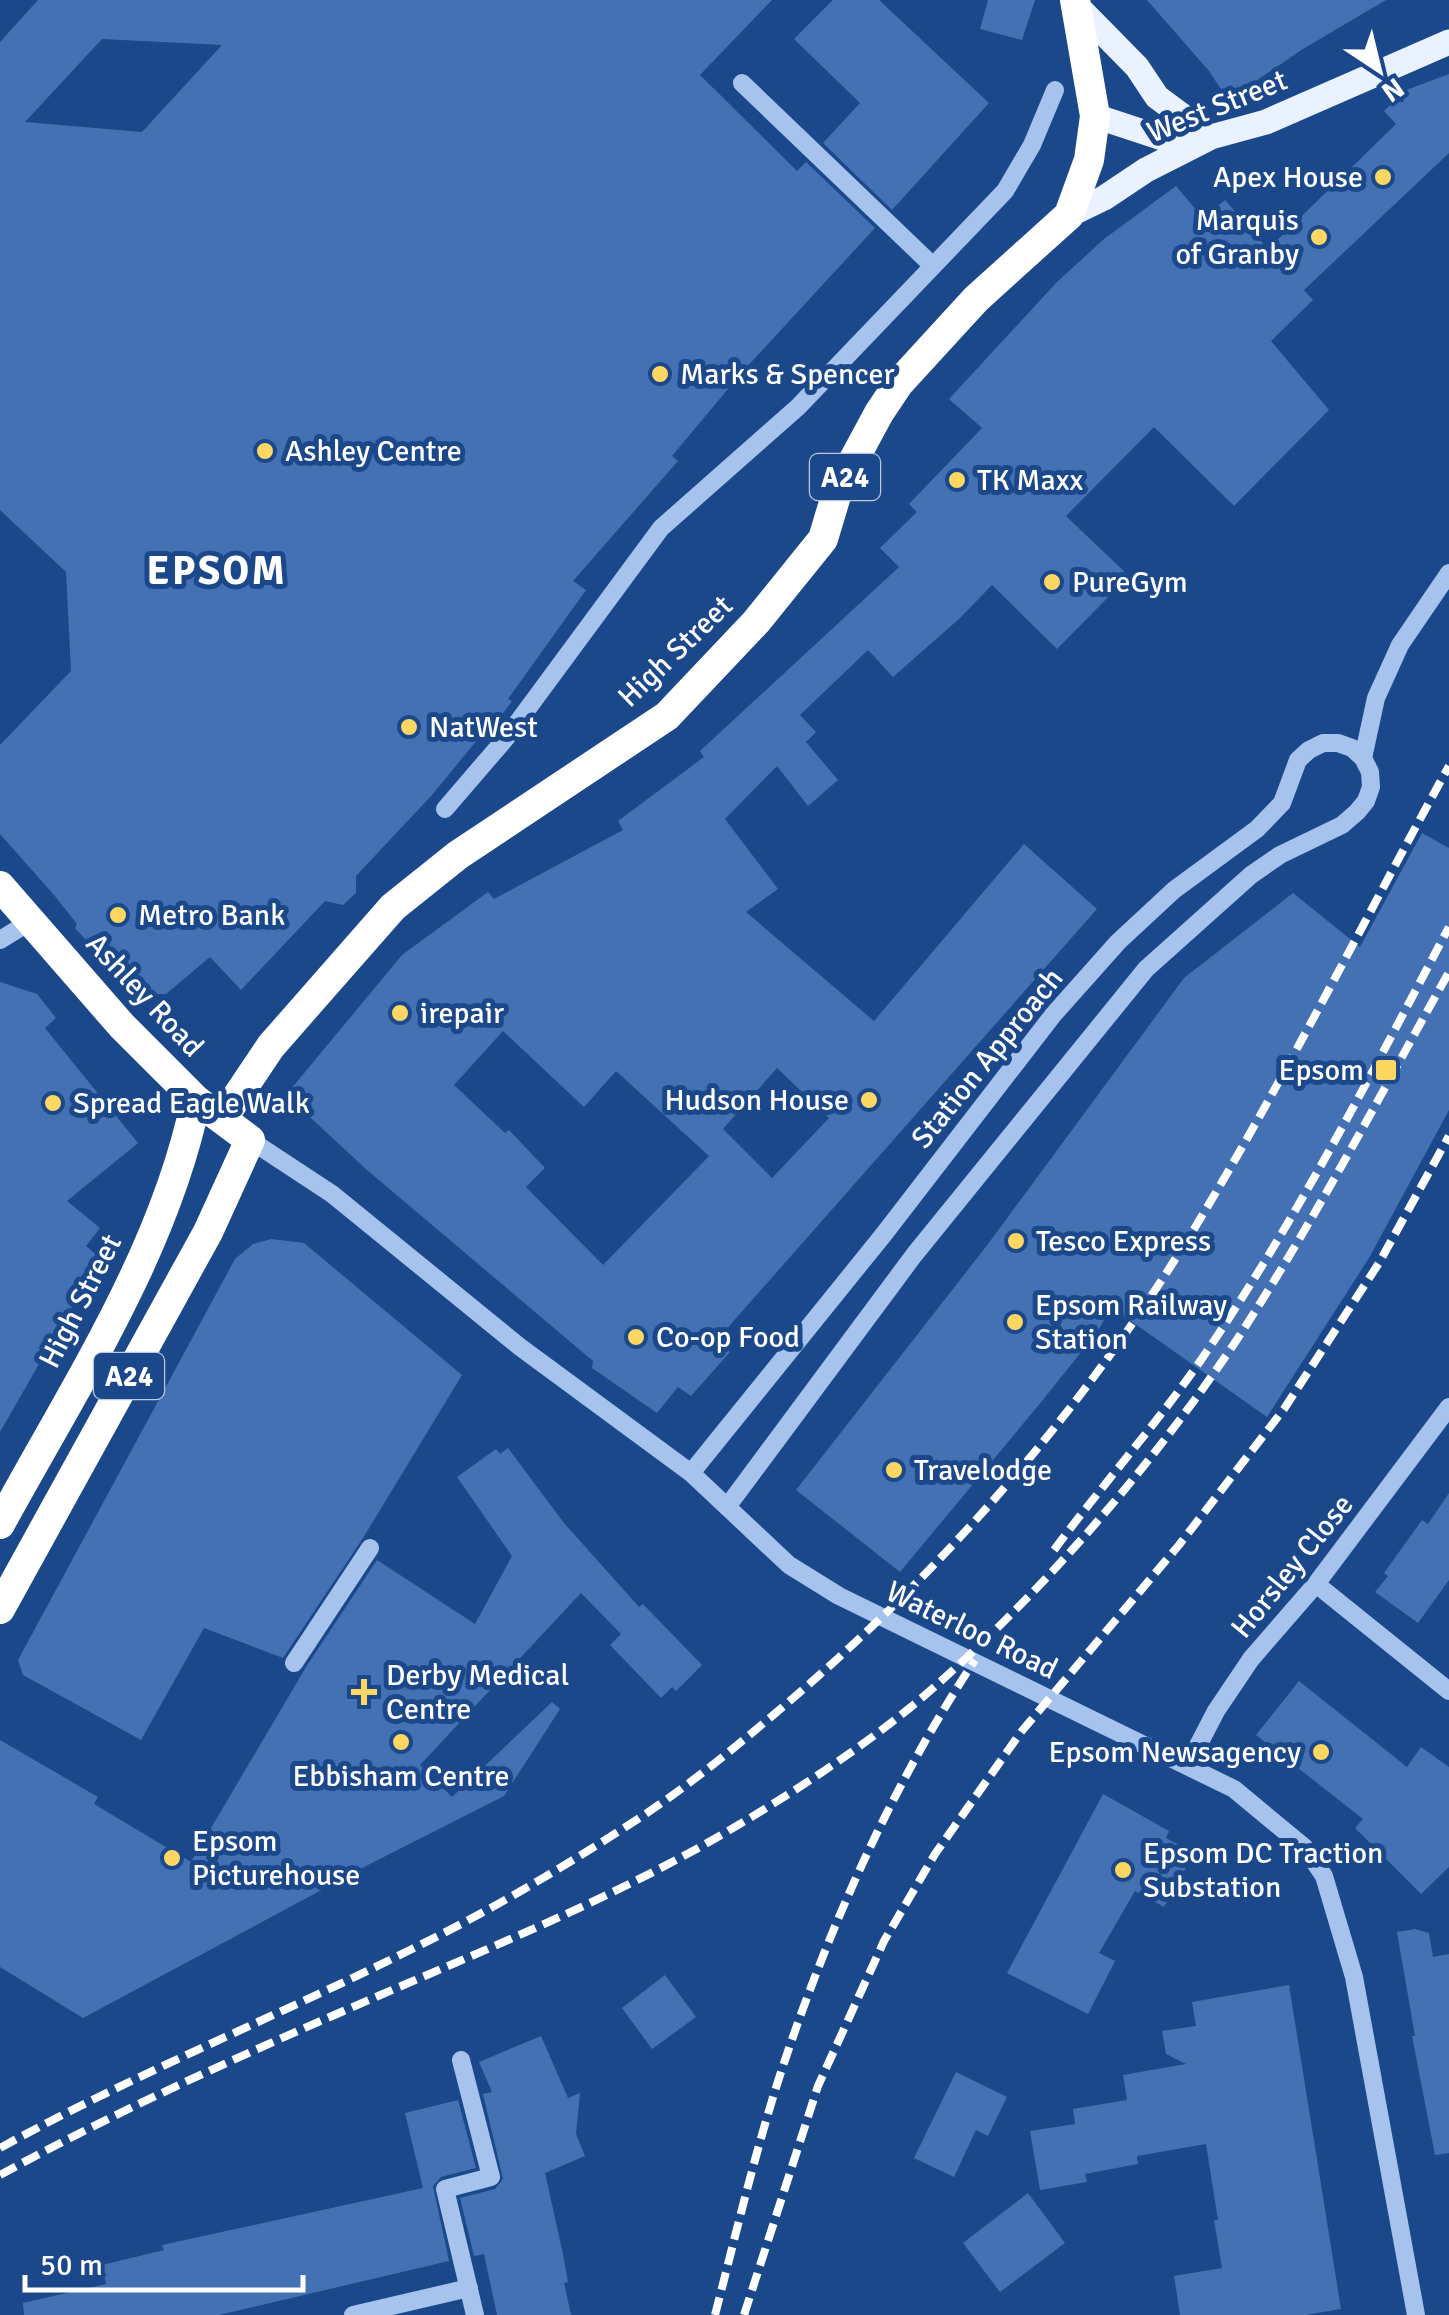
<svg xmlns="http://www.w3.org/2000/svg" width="1449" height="2315" font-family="Signika,sans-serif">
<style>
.building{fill:#4471b3;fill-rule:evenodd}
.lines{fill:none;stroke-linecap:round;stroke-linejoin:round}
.minor{stroke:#a5c3ed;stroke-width:18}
.major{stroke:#ebf2ff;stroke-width:25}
.highway{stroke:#fff;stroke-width:30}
.rail{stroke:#fff;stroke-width:8;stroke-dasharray:18 8;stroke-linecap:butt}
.poi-dot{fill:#fed662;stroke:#1b488a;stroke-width:4}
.labels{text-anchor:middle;stroke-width:10;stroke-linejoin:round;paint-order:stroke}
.shield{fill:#1b488a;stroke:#bbc8dc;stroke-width:2.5}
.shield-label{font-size:28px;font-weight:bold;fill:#fff}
.street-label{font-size:30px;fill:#fff;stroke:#1b488a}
.poi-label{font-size:30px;fill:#fff;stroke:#1b488a;text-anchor:start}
.district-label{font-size:40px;font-weight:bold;letter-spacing:2.5px;fill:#fff;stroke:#1b488a}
</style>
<rect width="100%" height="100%" fill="#1b488a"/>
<path class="building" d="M 38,0 L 772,0 L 700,75 L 797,171 L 806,162 L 875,228 L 743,371 L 672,456 L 678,461 L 573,581 L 586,590 L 508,699 L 512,701 L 486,736 L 482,734 L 432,795 L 356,876 L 356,893 L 343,905 L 325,901 L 241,990 L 210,957 L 166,994 L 135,994 L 75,928 L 77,924 L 54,895 L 0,834 L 0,745 L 71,671 L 66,572 L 0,510 L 0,42 ZM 102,39 L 222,45 L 142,132 L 25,122 Z
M 833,0 L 879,0 L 989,103 L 892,210 L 823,143 L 860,103 L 794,39 Z
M 988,0 L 1035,0 L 1022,40 L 980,29 Z
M 1147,0 L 1386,0 L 1303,49 L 1228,100 L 1209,71 Z
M 1449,74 L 1449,153 L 1304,290 L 1313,300 L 1271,341 L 1329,410 L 1234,506 L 1154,427 L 1066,516 L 1129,576 L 1057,649 L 992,585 L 959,619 L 893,677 L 868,650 L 800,715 L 816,732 L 806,742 L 838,780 L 808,806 L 777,766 L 725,819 L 778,889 L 746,912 L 874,1021 L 1024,844 L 1097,909 L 716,1341 L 730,1352 L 691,1396 L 678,1387 L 657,1413 L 592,1368 L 593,1361 L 367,1170 L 286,1095 L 402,955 L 488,892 L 494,899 L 623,830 L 618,821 L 704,757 L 700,751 L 899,567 L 880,548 L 917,512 L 909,504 L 982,428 L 949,399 L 1057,282 L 1104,239 L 1176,186 L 1203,218 L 1225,200 L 1268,249 L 1396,124 L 1384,111 L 1406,90 ZM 503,1031 L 584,1107 L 616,1071 L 709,1156 L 603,1265 L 526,1187 L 545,1168 L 509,1130 L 505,1133 L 454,1085 ZM 777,1068 L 829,1118 L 772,1178 L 723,1129 Z
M 1422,833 L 1449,848 L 1449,1110 L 1369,1258 L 1267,1417 L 1111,1307 L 1098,1331 L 1042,1401 L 900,1572 L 796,1490 L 988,1244 L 1184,978 L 1293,893 L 1360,947 Z
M 0,982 L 37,994 L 56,1018 L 45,1028 L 138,1143 L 67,1201 L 100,1228 L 86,1246 L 100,1258 L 0,1432 Z
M 271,1239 L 304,1243 L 462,1375 L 363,1538 L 283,1658 L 204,1628 L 141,1740 L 23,1675 L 18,1660 L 235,1259 L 253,1244 Z
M 508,1448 L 564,1523 L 639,1607 L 643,1604 L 702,1665 L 676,1691 L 672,1687 L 661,1698 L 610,1645 L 621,1634 L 581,1593 L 420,1765 L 452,1797 L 552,1702 L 560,1709 L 504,1796 L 368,1865 L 83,2018 L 0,1967 L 0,1740 L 98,1797 L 94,1804 L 191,1862 L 306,1667 L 377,1560 L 475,1624 L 512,1556 L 457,1477 L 496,1449 L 500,1454 Z
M 1449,1493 L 1449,1580 L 1418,1623 L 1375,1592 L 1388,1576 L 1384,1573 L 1422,1520 L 1428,1524 Z
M 1299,1681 L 1407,1767 L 1421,1747 L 1449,1767 L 1449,1867 L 1421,1894 L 1355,1828 L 1363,1819 L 1256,1735 Z
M 1103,1794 L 1169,1831 L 1166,1838 L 1194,1853 L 1164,1907 L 1135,1891 L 1099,1953 L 1115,1961 L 1088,2014 L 1007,1973 Z
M 1415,1929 L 1429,1933 L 1433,1957 L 1449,1954 L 1449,2153 L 1435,2155 L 1412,2036 L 1415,2036 L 1397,1932 Z
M 665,1975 L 696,2017 L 652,2049 L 622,2008 Z
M 1289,1985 L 1341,2309 L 1305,2315 L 1180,2315 L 1174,2276 L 1222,2268 L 1214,2220 L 1218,2220 L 1206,2144 L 1137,2156 L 1138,2164 L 1085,2174 L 1087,2182 L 1040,2190 L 1030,2131 L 1075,2124 L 1073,2109 L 1127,2100 L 1123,2075 L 1186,2064 L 1166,2054 L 1162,2031 L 1196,2026 L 1192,2002 Z
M 541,2036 L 568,2098 L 580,2093 L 576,2134 L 585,2156 L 545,2173 L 563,2254 L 568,2282 L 564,2283 L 571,2315 L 497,2315 L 484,2254 L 474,2256 L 460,2198 L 495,2189 L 503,2179 L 483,2094 L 492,2092 L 479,2062 Z
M 956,2072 L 1007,2097 L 988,2136 L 976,2130 L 954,2177 L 914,2158 Z
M 458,2100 L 476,2168 L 441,2177 L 433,2186 L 449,2261 L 219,2315 L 24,2315 L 23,2303 L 106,2284 L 102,2265 L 164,2250 L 162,2245 L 423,2188 L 405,2113 Z
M 1028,2193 L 1065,2243 L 1000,2292 L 963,2243 Z"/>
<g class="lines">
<path class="minor" d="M 742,83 L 933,266
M 1363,758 L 1376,698 L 1400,645 L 1449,573
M 445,809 L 506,738 L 661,528 L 798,407 L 1005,191 L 1032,145 L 1055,90
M 0,940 L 31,921
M 250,1140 L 332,1194 L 520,1347 L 691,1473 L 789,1565 L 839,1596 L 1234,1789 L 1304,1847 L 1324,1876 L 1354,1977 L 1416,2315
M 691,1473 L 884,1234 L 1053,1015 L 1118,942 L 1174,890 L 1257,829 L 1282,803 L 1298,760 L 1309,750 L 1323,743 L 1338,743 L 1352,748 L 1363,758 L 1370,772 L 1371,787 L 1366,801 L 1357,812 L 1342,825 L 1280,855 L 1251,875 L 1146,969 L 914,1255 L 727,1507
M 1316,1584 L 1449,1691
M 294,1663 L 370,1548
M 1188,1765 L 1216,1711 L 1251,1659 L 1316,1584 L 1449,1407
M 461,2060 L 491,2177 L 445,2189 L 475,2315
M 353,2315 L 469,2288"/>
<path class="major" d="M 1076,5 L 1137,67 L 1157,97 L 1211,137
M 1095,116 L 1189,147
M 1069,215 L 1104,198 L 1146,170 L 1211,137 L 1266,122 L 1449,42"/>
<path class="highway" d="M 0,886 L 122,1026 L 196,1100 L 250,1140 L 208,1232 L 0,1609
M 222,1119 L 271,1046 L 393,907 L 458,855 L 667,716 L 756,622 L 823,539 L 838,489 L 879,413 L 899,383 L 976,299 L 1069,215 L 1089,160 L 1095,116 L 1075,0
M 0,1524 C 74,1388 164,1253 196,1100"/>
<path class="rail" d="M 1054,1550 C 1102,1485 1157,1424 1203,1357 C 1296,1221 1372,1073 1449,927
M 0,2148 C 136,2073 281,2015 420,1945 C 497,1907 572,1862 644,1815 C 698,1779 749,1736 799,1693 C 952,1560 1088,1403 1194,1229 C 1285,1079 1364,920 1449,766
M 0,2175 C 132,2103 269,2043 406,1984 C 511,1939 616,1895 716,1838 C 787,1797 871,1743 932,1689 C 1043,1591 1151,1467 1234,1344 C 1313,1224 1379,1097 1449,972
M 715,2315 C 736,2234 755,2152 781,2072 C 829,1927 891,1787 975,1660
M 744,2315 L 818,2086 L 884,1941 L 935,1854 L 1021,1732 L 1179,1545 L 1284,1409 L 1379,1263 L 1449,1136"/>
</g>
<g class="poi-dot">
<circle cx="1383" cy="177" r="10"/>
<circle cx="1319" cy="237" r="10"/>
<circle cx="660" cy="374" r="10"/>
<circle cx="265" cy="451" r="10"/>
<circle cx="957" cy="480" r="10"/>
<circle cx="1052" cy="582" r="10"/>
<circle cx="409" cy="727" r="10"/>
<circle cx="118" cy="915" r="10"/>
<circle cx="400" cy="1013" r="10"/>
<rect x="1374" y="1058" width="24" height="24" rx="5"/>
<circle cx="869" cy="1100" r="10"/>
<circle cx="53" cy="1103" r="10"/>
<circle cx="1016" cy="1241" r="10"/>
<circle cx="1015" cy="1322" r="10"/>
<circle cx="636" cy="1337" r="10"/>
<circle cx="894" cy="1470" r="10"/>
<path d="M359 1677h10v10h10v10h-10v10h-10v-10h-10v-10h10z"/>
<circle cx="401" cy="1742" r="10"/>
<circle cx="1321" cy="1752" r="10"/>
<circle cx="172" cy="1858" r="10"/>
<circle cx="1123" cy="1870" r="10"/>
</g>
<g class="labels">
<g class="shield">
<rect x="810" y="454" width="70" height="46" rx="8"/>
<rect x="94" y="1353" width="70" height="46" rx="8"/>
</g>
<g class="shield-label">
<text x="845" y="487">A24</text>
<text x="129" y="1386">A24</text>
</g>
<g class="street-label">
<text transform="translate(1217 106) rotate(-22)" y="10">West Street</text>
<text transform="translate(675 651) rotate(-44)" y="10">High Street</text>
<text transform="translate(145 995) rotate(47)" y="10">Ashley Road</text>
<text transform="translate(987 1058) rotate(-51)" y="10">Station Approach</text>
<text transform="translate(80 1301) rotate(-63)" y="10">High Street</text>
<text transform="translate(1292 1566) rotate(-51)" y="10">Horsley Close</text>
<text transform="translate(972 1630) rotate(26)" y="10">Waterloo Road</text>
</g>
<g class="poi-label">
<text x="1363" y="187" text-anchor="end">Apex House</text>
<text x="1299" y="230" text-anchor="end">Marquis<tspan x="1299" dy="34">of Granby</tspan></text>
<text x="680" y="384">Marks &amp; Spencer</text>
<text x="285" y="461">Ashley Centre</text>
<text x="977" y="490">TK Maxx</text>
<text x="1072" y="592">PureGym</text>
<text x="429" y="737">NatWest</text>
<text x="138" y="925">Metro Bank</text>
<text x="420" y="1023">irepair</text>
<text x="1364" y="1080" text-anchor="end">Epsom</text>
<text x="849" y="1110" text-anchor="end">Hudson House</text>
<text x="73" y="1113">Spread Eagle Walk</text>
<text x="1036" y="1251">Tesco Express</text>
<text x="1035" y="1315">Epsom Railway<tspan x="1035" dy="34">Station</tspan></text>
<text x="656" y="1347">Co-op Food</text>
<text x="914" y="1480">Travelodge</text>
<text x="386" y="1685">Derby Medical<tspan x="386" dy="34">Centre</tspan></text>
<text x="1301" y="1762" text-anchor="end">Epsom Newsagency</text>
<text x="401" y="1786" text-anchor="middle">Ebbisham Centre</text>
<text x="192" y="1851">Epsom<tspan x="192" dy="34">Picturehouse</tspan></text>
<text x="1143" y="1863">Epsom DC Traction<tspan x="1143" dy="34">Substation</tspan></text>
</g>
<g class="district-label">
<text x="217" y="584">EPSOM</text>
</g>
</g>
<g transform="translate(1379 70) rotate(145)" stroke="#1b488a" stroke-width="8" paint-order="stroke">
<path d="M0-8L18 38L0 25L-18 38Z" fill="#ffffff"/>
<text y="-15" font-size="28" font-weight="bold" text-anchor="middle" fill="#ffffff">N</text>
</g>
<path d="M25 2275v15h278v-15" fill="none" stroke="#ffffff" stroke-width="5"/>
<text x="40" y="2275" font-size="30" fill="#ffffff" stroke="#1b488a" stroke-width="8" paint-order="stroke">50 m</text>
</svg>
